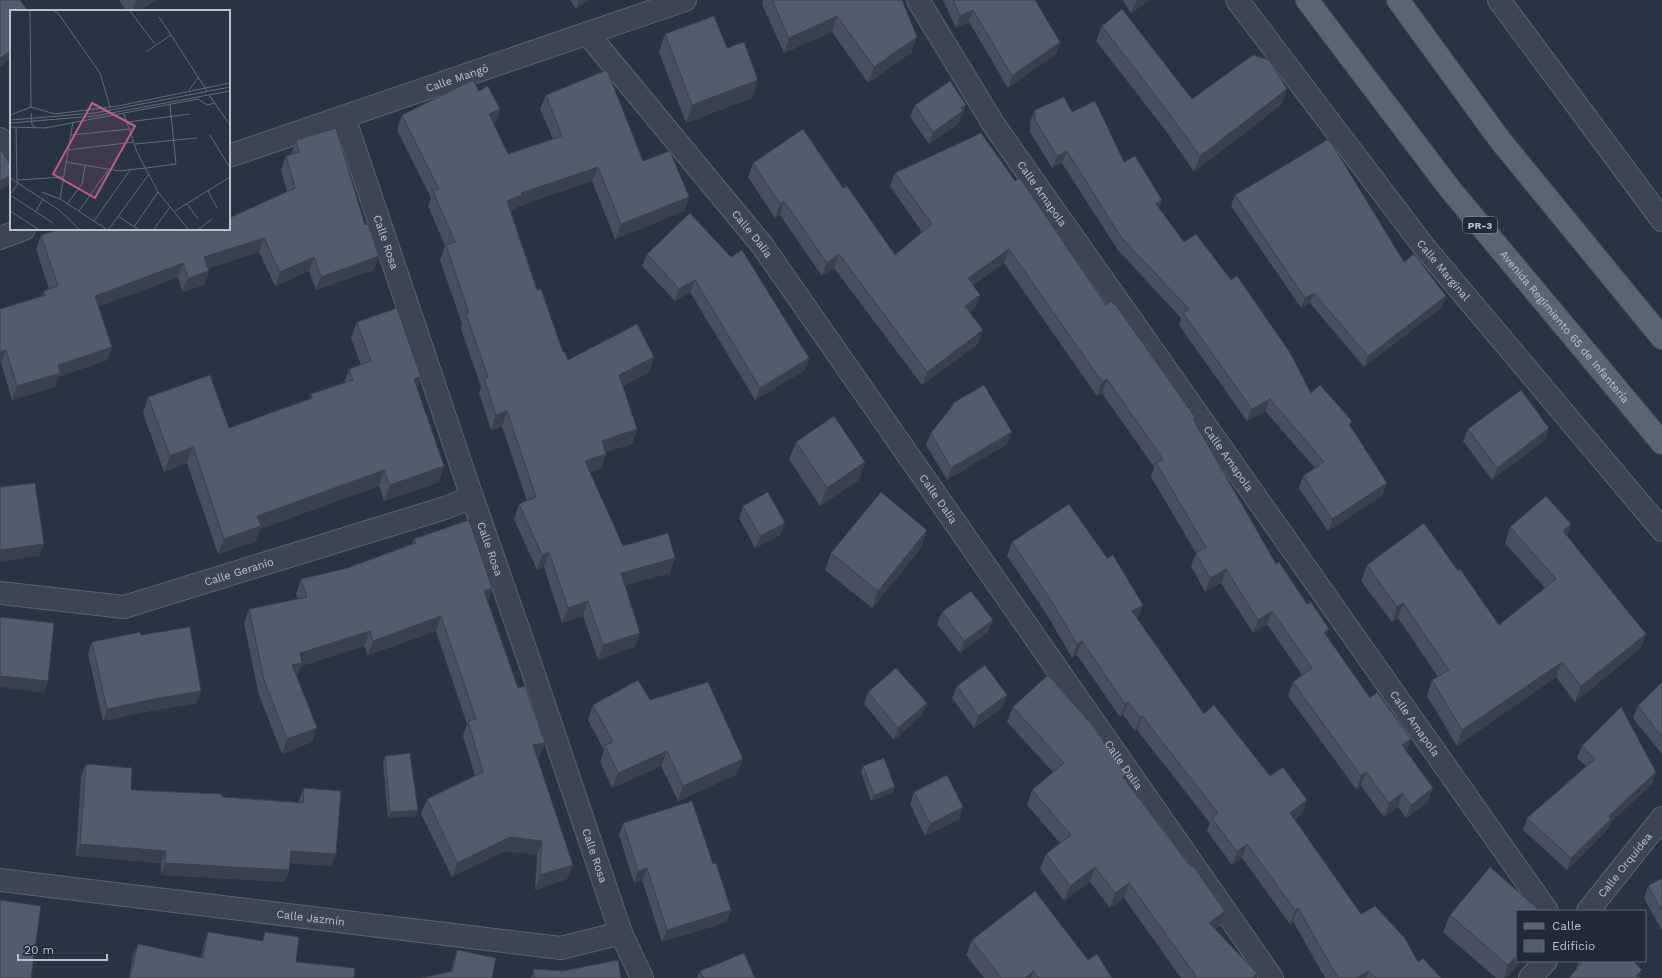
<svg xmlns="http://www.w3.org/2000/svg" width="1662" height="978" font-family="'Work Sans',sans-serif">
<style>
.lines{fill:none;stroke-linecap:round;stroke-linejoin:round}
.minor-casing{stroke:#5a646f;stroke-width:24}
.major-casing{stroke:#464f5b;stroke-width:24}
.minor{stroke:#3c4652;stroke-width:22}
.major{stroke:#5a6572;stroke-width:22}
.wall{fill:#46505e}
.shaded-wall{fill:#39414c}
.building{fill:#515d6d;stroke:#39414c}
.labels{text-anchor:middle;stroke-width:3;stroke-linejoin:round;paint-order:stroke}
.shield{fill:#212b37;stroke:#8b949f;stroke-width:1}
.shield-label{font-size:10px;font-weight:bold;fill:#b9c1cc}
.street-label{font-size:11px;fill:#b9c1cc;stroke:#212b37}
.inset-road{fill:none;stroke:#626c79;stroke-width:1}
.view{fill:#be5c88;fill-opacity:0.15;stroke:#be5c88;stroke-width:2}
.inset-edge{fill:none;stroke:#b9c1cc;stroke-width:2}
</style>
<rect width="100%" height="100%" fill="#283442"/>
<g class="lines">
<g class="minor-casing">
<g id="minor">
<path id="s1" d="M 918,0 L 994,125 L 1547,911"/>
<path id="s2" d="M 1237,0 L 1425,248 L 1662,530"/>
<path d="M 1499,0 L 1662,220"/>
<path id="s3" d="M 587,33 L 762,245 L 1272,978"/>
<path id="s4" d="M 344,117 L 472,497 L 529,660 L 621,933 L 642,978"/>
<path d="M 0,139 L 11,157"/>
<path id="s5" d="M 229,156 L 685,0"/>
<path d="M 0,238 L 24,229"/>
<path id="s6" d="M 0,593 L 124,607 L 445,508 L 472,497"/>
<path id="s7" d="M 0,880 L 561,948 L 621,933"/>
<path id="s8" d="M 1588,911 L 1662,818"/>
<path d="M 1530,978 L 1546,961"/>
</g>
</g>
<g class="major-casing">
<g id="major">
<path id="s9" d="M 1307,0 L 1450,189 L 1662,443"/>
<path d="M 1398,0 L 1500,140 L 1662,338"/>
</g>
</g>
<use href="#minor" class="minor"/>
<use href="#major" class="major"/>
</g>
<path class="wall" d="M 119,0 L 156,0 L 139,11 L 126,11 Z
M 570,0 L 589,0 L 576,9 Z
M 763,0 L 902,0 L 912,52 L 868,83 L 832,32 L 784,53 L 762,4 Z
M 943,0 L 1035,0 L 1060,42 L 1056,54 L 1008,88 L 969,22 L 956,28 Z
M 1123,0 L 1150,0 L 1131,13 Z
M 1102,26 L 1192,99 L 1282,104 L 1194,172 L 1166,131 L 1096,41 Z
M 665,34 L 752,98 L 686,123 L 659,52 Z
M 479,91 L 500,109 L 495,124 L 494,124 L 508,154 L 553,139 L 540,109 L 546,95 L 643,161 L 689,197 L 684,211 L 615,239 L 592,181 L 517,207 L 516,209 L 511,212 L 537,290 L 563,352 L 568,360 L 654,357 L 649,372 L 623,386 L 637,429 L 632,444 L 606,452 L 606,454 L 601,469 L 590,472 L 623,546 L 670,573 L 625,585 L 635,647 L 598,660 L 583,616 L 562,623 L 544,567 L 537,570 L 514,519 L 519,504 L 527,501 L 502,426 L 491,430 L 479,393 L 481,387 L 461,329 L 462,324 L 440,260 L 445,246 L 428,206 L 431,198 L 397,130 L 402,115 Z
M 915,105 L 962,117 L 960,118 L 959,123 L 929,144 L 910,117 Z
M 1035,110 L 1072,112 L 1124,162 L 1162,200 L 1159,208 L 1184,242 L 1311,393 L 1352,421 L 1350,426 L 1383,495 L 1328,531 L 1299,488 L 1303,476 L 1315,468 L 1265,411 L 1247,421 L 1179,325 L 1181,318 L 1117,249 L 1062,163 L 1052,168 L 1030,132 L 1030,122 Z
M 296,140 L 374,270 L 316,290 L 309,271 L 275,286 L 259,252 L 208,268 L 209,271 L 204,285 L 182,292 L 178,277 L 98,307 L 112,347 L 107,360 L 58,377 L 55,387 L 12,400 L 1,363 L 0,309 L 42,296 L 44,291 L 49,289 L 36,249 L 41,235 L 86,231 L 229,229 L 287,192 L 281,170 L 286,156 L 291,155 Z
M 753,163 L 843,188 L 895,255 L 922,232 L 890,186 L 895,173 L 1015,181 L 1106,305 L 1194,421 L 1276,564 L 1406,751 L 1428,802 L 1406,818 L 1398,807 L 1384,817 L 1361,786 L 1356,789 L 1288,696 L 1293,682 L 1302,675 L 1267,624 L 1253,633 L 1221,583 L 1205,592 L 1191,566 L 1196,553 L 1151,477 L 1154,467 L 1102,393 L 1097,396 L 1004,263 L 973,285 L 980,295 L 975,308 L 969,312 L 978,344 L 922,385 L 834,268 L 822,276 L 780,215 L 775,218 L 748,177 Z
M 1235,195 L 1404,262 L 1442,307 L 1364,367 L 1310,303 L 1301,308 L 1231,206 Z
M 690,213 L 809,358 L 805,370 L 755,400 L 690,292 L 675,301 L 642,266 L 647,254 Z
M 357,322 L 417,388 L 439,482 L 384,501 L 379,486 L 260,529 L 255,542 L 218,554 L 187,463 L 164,472 L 143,413 L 148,397 L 229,428 L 309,400 L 311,394 L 344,383 L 349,369 L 361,365 L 351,338 Z
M 953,403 L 1007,444 L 947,480 L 926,445 L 931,433 L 952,407 Z
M 1468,429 L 1545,440 L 1492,480 L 1463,441 Z
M 796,442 L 865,462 L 859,480 L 820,506 L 789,459 Z
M 743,506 L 785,523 L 780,535 L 755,548 L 739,518 Z
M 1571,524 L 1567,536 L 1646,634 L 1640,649 L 1575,702 L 1556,677 L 1457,746 L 1427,696 L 1432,680 L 1438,677 L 1398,618 L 1392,622 L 1361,581 L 1367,565 L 1458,571 L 1499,625 L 1545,588 L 1505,543 L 1510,527 Z
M 927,530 L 921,548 L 872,608 L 825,570 L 831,553 Z
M 414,539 L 492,588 L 488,601 L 518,688 L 545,743 L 539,758 L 537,758 L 567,879 L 535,890 L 537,855 L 505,851 L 452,877 L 421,814 L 427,799 L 475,776 L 463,736 L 467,724 L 436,631 L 368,655 L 364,646 L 301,666 L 297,676 L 317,728 L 312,742 L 282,754 L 259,695 L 244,624 L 249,609 L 298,599 L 296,594 L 301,579 L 347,568 L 412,544 Z
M 1012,542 L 1107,558 L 1143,605 L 1138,618 L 1137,619 L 1204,714 L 1270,776 L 1302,814 L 1295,820 L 1361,914 L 1418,962 L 1441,978 L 1325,978 L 1293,921 L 1290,924 L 1242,858 L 1232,865 L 1207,831 L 1210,823 L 1137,730 L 1135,731 L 1123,715 L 1120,717 L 1077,655 L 1072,658 L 1047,615 L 1007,556 Z
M 942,612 L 988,632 L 960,653 L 937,624 Z
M 141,635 L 197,703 L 150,711 L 103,721 L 88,654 L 92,642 Z
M 1662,682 L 1662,754 L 1633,718 L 1638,706 Z
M 957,686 L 1003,707 L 974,728 L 952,698 Z
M 868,692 L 922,715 L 894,740 L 864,704 Z
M 650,700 L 737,774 L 678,801 L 661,766 L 612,788 L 600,761 L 604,750 L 588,720 L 593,705 Z
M 1013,707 L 1104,741 L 1103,743 L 1125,780 L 1225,911 L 1220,926 L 1215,929 L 1255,978 L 1181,978 L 1124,898 L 1110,908 L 1090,882 L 1064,901 L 1040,869 L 1046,854 L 1060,843 L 1027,805 L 1032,790 L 1053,772 L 1007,722 Z
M 1582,746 L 1656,772 L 1652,784 L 1610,823 L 1607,830 L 1567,870 L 1523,830 L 1527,818 L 1586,766 L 1577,758 Z
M 385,756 L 418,810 L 416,816 L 388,818 L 383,763 Z
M 86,764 L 131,790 L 299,802 L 299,800 L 304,788 L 332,866 L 290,863 L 289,870 L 285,882 L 161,875 L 161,863 L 76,856 L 81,776 Z
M 863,766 L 895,787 L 893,793 L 871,801 L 861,772 Z
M 914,792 L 963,807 L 959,819 L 925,836 L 910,804 Z
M 623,823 L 727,922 L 662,942 L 642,880 L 634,883 L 619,835 Z
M 1662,878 L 1662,931 L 1644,898 L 1648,886 Z
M 1450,915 L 1521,961 L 1506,978 L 1496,978 L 1443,932 Z
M 208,932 L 262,941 L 265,932 L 296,962 L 354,978 L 129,978 L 133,956 L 138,944 L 201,958 L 204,943 Z
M 972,940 L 1088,960 L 1112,978 L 984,978 L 966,955 Z
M 457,950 L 496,958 L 451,971 L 453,962 Z
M 1579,961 L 1633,961 L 1642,970 L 1639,978 L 1569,978 L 1576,969 Z
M 534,969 L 621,978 L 531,978 Z
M 700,971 L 755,978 L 697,978 Z"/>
<path class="shaded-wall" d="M 136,0 L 156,0 L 139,11 L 132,11 Z
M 579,0 L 589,0 L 576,9 Z
M 1137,0 L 1150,0 L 1131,13 L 1136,1 Z
M 973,10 L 969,22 L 956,28 L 960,16 Z
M 837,16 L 832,32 L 784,53 L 789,38 Z
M 917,37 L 912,52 L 868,83 L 874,67 Z
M 1060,42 L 1056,54 L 1008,88 L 1012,76 Z
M 11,50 L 11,58 L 0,67 L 0,60 L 1,58 Z
M 758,80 L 752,98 L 686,123 L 692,105 Z
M 1287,89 L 1282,104 L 1194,172 L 1200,156 Z
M 966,105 L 962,117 L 960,118 L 959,123 L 929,144 L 933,132 L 961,108 Z
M 500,109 L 495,124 L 484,129 L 489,114 Z
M 1067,151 L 1062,163 L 1052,168 L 1057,156 Z
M 598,167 L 592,181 L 517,207 L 516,209 L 502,216 L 507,201 L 521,193 Z
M 11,175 L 11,184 L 0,191 L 0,181 Z
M 689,197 L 684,211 L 615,239 L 621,224 Z
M 1162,200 L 1158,212 L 1156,204 Z
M 784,201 L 780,215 L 775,218 L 780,204 Z
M 264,238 L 259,252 L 199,270 L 204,257 Z
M 1009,249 L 1004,263 L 963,291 L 968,278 Z
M 839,254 L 834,268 L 822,276 L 827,263 Z
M 379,256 L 374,270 L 316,290 L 321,277 Z
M 314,257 L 309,271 L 275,286 L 280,272 Z
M 183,263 L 178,277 L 90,310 L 95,296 Z
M 209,271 L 204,285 L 182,292 L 188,278 Z
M 695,280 L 690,292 L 675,301 L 679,289 Z
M 1314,293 L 1310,303 L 1301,308 L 1305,298 Z
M 980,295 L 975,308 L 960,320 L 965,306 Z
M 1446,296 L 1442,307 L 1364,367 L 1368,356 Z
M 983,330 L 978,344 L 922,385 L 927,372 Z
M 112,347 L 107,360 L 58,377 L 55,387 L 12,400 L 17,386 L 58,365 Z
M 6,350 L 1,363 L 0,364 L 0,352 Z
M 654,357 L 649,372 L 614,390 L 619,375 Z
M 809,358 L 805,370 L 755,400 L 760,388 Z
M 421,377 L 415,393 L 414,379 Z
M 1107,379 L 1102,393 L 1097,396 L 1102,382 Z
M 1270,399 L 1265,411 L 1247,421 L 1252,409 Z
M 507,411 L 502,426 L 491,430 L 496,415 Z
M 1549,428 L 1545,440 L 1492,480 L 1497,468 Z
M 637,429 L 632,444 L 596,455 L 602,441 Z
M 1012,432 L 1007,444 L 947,480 L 951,468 Z
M 193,447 L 187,463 L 164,472 L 170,456 Z
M 606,454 L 601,469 L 580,476 L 585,461 Z
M 865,462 L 859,480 L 820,506 L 827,488 Z
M 444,466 L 439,482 L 384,501 L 390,485 Z
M 384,470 L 379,486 L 260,529 L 255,542 L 218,554 L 224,539 L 257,516 Z
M 1387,483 L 1383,495 L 1328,531 L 1332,519 Z
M 785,523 L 780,535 L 755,548 L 760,536 Z
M 1571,524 L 1566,540 L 1563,531 Z
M 927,530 L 921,548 L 872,608 L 878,591 Z
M 44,544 L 40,556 L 0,562 L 0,550 Z
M 549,552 L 544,567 L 537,570 L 542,555 Z
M 675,558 L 670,573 L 615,588 L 621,573 Z
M 1226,569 L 1221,583 L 1205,592 L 1210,578 Z
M 492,588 L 487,603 L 484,591 Z
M 588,601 L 583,616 L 562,623 L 568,608 Z
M 1403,603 L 1398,618 L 1392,622 L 1397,607 Z
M 1143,605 L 1138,618 L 1127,625 L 1132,611 Z
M 1272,611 L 1267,624 L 1253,633 L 1258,620 Z
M 441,616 L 436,631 L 368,655 L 373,641 Z
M 993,620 L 988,632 L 960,653 L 964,641 Z
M 1329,629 L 1324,642 L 1324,632 Z
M 370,631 L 364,646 L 301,666 L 297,677 L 292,665 L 300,653 Z
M 640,633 L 635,647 L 598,660 L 603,645 Z
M 1646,634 L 1640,649 L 1575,702 L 1581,686 Z
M 1082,641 L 1077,655 L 1072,658 L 1077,644 Z
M 1562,662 L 1556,677 L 1457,746 L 1462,730 Z
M 0,676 L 48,681 L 44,693 L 0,687 Z
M 201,691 L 197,703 L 150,711 L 103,721 L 107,709 L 154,699 Z
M 1007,695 L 1003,707 L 974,728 L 978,716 Z
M 1128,702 L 1123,715 L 1120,717 L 1125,704 Z
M 927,703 L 922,715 L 894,740 L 898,728 Z
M 1142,716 L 1137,730 L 1135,731 L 1140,717 Z
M 317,728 L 312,742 L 282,754 L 287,739 Z
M 1411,739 L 1406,752 L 1402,745 Z
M 545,743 L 539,758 L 527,760 L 533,745 Z
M 667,751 L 661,766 L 612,788 L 618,773 Z
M 743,759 L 737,774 L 678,801 L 683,786 Z
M 1366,772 L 1361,786 L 1356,789 L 1361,776 Z
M 1656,772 L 1652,784 L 1610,823 L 1607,830 L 1567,870 L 1571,858 L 1609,816 Z
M 1127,774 L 1122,789 L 1123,777 Z
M 895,787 L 893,793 L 871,801 L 874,795 Z
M 1433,788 L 1428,802 L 1406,818 L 1411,805 Z
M 1402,793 L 1398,807 L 1384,817 L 1389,803 Z
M 1307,800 L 1302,814 L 1285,827 L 1290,813 Z
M 963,807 L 959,819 L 925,836 L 930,824 Z
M 418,810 L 416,816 L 388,818 L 390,812 Z
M 510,837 L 542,841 L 537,855 L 505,851 L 452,877 L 457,863 Z
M 80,844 L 166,851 L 161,863 L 76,856 Z
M 1247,844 L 1242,858 L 1232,865 L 1237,852 Z
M 291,851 L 336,854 L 332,866 L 286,862 Z
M 165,863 L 289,870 L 285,882 L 161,875 Z
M 573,865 L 567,879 L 535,890 L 540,875 Z
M 1095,867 L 1090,882 L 1064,901 L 1070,886 Z
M 647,868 L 642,880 L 634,883 L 638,871 Z
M 1129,883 L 1124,898 L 1110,908 L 1115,893 Z
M 1298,908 L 1293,921 L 1290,924 L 1295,910 Z
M 731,910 L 727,922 L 662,942 L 667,930 Z
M 1225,911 L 1220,926 L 1203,937 L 1209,923 Z
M 1517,955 L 1517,961 L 1521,961 L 1506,978 L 1504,978 L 1508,965 Z
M 1642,970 L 1639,978 L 1635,978 L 1636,976 Z
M 1034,971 L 1031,978 L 1025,978 Z
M 1369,971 L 1366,978 L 1356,978 Z
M 1257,973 L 1255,978 L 1252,978 Z"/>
<path class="building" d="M 0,0 L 20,0 L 28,11 L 11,11 L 11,50 L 1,58 L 0,57 Z
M 772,0 L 902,0 L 917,37 L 874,67 L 837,16 L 789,38 Z
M 953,0 L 1035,0 L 1060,42 L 1012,76 L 973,10 L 960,16 Z
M 1122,9 L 1192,99 L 1253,55 L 1269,60 L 1287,89 L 1200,156 L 1171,116 L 1102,26 Z
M 714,16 L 727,48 L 744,42 L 758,80 L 692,105 L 665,34 Z
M 607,70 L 643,161 L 670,151 L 689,197 L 621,224 L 598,167 L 521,193 L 522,195 L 507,201 L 537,290 L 541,289 L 563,352 L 565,352 L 568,360 L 637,324 L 654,357 L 619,375 L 637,429 L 602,441 L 606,454 L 585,461 L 623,546 L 668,533 L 675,558 L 621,573 L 640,633 L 603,645 L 588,601 L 568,608 L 549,552 L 542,555 L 519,504 L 536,497 L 507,411 L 496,415 L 484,378 L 488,377 L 466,314 L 469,313 L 446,245 L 455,242 L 433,191 L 439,189 L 402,115 L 473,80 L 479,91 L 488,86 L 500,109 L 489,114 L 508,154 L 562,136 L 546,95 Z
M 950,81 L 966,105 L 961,108 L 963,111 L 933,132 L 915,105 Z
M 1064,97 L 1072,112 L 1095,101 L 1124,162 L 1135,156 L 1162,200 L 1156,204 L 1184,242 L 1196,234 L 1231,280 L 1237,276 L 1289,351 L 1311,393 L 1320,385 L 1352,421 L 1349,424 L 1387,483 L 1332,519 L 1303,476 L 1324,462 L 1270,399 L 1252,409 L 1183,313 L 1189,309 L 1121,237 L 1067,151 L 1057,156 L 1035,120 L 1035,110 Z
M 336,128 L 365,225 L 368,224 L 379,256 L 321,277 L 314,257 L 280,272 L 264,238 L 204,257 L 209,271 L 188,278 L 183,263 L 95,296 L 112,347 L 58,365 L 60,373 L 17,386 L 6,350 L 0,352 L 0,309 L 46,295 L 44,291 L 58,286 L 41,235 L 61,229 L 86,229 L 86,231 L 93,229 L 229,229 L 229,218 L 295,188 L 286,156 L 299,152 L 296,140 Z
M 803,129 L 843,188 L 847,186 L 895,255 L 932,224 L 895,173 L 981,133 L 1015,181 L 1020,178 L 1106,305 L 1111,301 L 1114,305 L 1115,304 L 1195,417 L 1193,419 L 1276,564 L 1279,562 L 1307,604 L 1311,602 L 1329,629 L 1324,632 L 1370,698 L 1377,692 L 1411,739 L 1402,745 L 1433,788 L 1411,805 L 1402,793 L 1389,803 L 1366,772 L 1361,776 L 1293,682 L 1312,668 L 1272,611 L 1258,620 L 1226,569 L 1210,578 L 1196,553 L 1206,547 L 1156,463 L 1163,459 L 1107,379 L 1102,382 L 1009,249 L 968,278 L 980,295 L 965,306 L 983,330 L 927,372 L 839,254 L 827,263 L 784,201 L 780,204 L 753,163 Z
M 1329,139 L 1404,262 L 1414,254 L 1446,296 L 1368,356 L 1314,293 L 1305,298 L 1235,195 Z
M 0,148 L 11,166 L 11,175 L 0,181 Z
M 690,213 L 731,257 L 742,250 L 809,358 L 760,388 L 695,280 L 679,289 L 647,254 Z
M 397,308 L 421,377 L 414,379 L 444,466 L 390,485 L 384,470 L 257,516 L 261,526 L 224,539 L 193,447 L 170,456 L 148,397 L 210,375 L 229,428 L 312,398 L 311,394 L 353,380 L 349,369 L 371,361 L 357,322 Z
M 984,385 L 1012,432 L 951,468 L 931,433 L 953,405 L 953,403 Z
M 1521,390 L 1549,428 L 1497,468 L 1468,429 Z
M 834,416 L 865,462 L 827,488 L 796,442 Z
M 35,483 L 44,544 L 0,550 L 0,487 Z
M 768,492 L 785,523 L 760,536 L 743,506 Z
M 881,492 L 927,530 L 878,591 L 831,553 Z
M 1546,496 L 1571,524 L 1563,531 L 1646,634 L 1581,686 L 1562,662 L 1462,730 L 1432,680 L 1449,670 L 1403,603 L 1397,607 L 1367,565 L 1424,523 L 1458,571 L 1460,569 L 1499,625 L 1556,579 L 1510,527 Z
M 1069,504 L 1107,558 L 1113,555 L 1143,605 L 1132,611 L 1204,714 L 1214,705 L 1270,776 L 1283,767 L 1307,800 L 1290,813 L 1361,914 L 1375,906 L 1404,937 L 1418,962 L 1423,958 L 1441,978 L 1376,978 L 1369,971 L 1356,978 L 1338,978 L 1298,908 L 1295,910 L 1247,844 L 1237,852 L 1212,818 L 1218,813 L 1142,716 L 1140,717 L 1128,702 L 1125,704 L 1082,641 L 1077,644 L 1052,602 L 1012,542 Z
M 469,520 L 492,588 L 484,591 L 518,688 L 525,686 L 545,743 L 533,745 L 573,865 L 540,875 L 542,841 L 510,837 L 457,863 L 427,799 L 483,772 L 468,721 L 476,719 L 441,616 L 373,641 L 370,631 L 300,653 L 302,663 L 292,665 L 317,728 L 287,739 L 264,680 L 249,609 L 307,597 L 301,579 L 347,568 L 416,543 L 414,539 Z
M 971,591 L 993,620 L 964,641 L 942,612 Z
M 0,617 L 54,623 L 48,681 L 0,676 Z
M 190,627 L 201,691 L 154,699 L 107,709 L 92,642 L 140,632 L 141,635 Z
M 985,665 L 1007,695 L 978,716 L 957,686 Z
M 896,668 L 927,703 L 898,728 L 868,692 Z
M 1048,675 L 1094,727 L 1104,741 L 1103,742 L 1127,774 L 1123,777 L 1191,867 L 1193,866 L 1225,911 L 1209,923 L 1257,973 L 1252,978 L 1194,978 L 1196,976 L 1129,883 L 1115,893 L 1095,867 L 1070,886 L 1046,854 L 1071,835 L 1032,790 L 1064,763 L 1013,707 Z
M 638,680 L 650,700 L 708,682 L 743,759 L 683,786 L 667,751 L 618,773 L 605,745 L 613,742 L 593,705 Z
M 1662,682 L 1662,737 L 1638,706 Z
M 1621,707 L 1656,772 L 1609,816 L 1611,819 L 1571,858 L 1527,818 L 1595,759 L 1582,746 Z
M 410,753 L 418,810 L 390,812 L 385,756 Z
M 884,758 L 895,787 L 874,795 L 863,766 Z
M 86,764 L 132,768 L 131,790 L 222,794 L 222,797 L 303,803 L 304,788 L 341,791 L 336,854 L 291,851 L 289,870 L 165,863 L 166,851 L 80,844 Z
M 947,775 L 963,807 L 930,824 L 914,792 Z
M 692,801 L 713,864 L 716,863 L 731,910 L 667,930 L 647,868 L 638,871 L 623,823 Z
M 1490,867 L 1540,911 L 1517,911 L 1517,955 L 1508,965 L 1450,915 Z
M 1662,878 L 1662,911 L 1648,886 Z
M 1035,891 L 1088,960 L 1097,954 L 1112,978 L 1038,978 L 1034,971 L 1025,978 L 1001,978 L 972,940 Z
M 0,900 L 41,906 L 31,978 L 0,978 Z
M 208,932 L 263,941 L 265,932 L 299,937 L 296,962 L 355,968 L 354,978 L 130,978 L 138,944 L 203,958 Z
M 457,950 L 496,958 L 492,978 L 421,978 L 453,971 Z
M 744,953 L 755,978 L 703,978 L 700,971 Z
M 618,960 L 621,978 L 534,978 L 534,969 L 563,971 Z
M 1582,961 L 1633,961 L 1642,970 L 1636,976 L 1637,978 L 1569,978 L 1583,961 Z"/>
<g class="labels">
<rect class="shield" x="1463" y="217" width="34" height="16" rx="3"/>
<g class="shield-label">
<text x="1480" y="229">PR-3</text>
</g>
<g class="street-label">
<text dy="4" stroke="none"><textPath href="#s5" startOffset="241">Calle Mangó</textPath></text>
<text dy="4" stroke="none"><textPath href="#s1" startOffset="230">Calle Amapola</textPath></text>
<text dy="4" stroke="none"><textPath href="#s3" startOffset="260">Calle Dalia</textPath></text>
<text dy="4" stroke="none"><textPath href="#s4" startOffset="132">Calle Rosa</textPath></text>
<text dy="4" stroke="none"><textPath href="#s2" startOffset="340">Calle Marginal</textPath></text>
<text dy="4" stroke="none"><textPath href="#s9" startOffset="416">Avenida Regimiento 65 de Infantería</textPath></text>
<text dy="4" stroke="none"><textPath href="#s1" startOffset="554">Calle Amapola</textPath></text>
<text dy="4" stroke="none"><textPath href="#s3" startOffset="584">Calle Dalia</textPath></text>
<text dy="4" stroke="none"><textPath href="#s4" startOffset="456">Calle Rosa</textPath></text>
<text dy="4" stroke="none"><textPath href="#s6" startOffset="245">Calle Geranio</textPath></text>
<text dy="4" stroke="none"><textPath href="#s1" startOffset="878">Calle Amapola</textPath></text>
<text dy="4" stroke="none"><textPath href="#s3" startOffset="908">Calle Dalia</textPath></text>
<text dy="4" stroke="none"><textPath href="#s4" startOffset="780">Calle Rosa</textPath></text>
<text dy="4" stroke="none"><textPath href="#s8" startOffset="59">Calle Orquídea</textPath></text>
<text dy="4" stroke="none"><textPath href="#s7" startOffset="313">Calle Jazmín</textPath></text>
</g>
</g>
<g transform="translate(10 10)">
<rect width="220" height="220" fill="#283442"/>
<path class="inset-road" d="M 20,1 L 21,97M 44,1 L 48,3 L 90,63 L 100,97M 120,1 L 145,34M 149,7 L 161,25M 136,42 L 161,25 L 197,81M 179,80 L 188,68M 199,85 L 220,115M 21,103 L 22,115 L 25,117M 114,104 L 127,142 L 148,182 L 178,219M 0,105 L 21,97 L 45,104 L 108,96 L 220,73M 0,110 L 85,103 L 220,77M 118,112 L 180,104M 0,113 L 85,106 L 220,81M 0,117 L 35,118 L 188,89 L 197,95 L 205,93M 6,117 L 7,172M 61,125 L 121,119M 200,125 L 220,158M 125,134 L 187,128M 58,140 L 124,132M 56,152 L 109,161 L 135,158M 136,158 L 166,154 L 160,95M 0,168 L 49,200 L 69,219M 7,170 L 53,167M 198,181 L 207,198M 32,182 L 50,189 L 96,219M 0,185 L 43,213M 0,185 L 8,173M 50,189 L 63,112M 57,194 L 72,174 L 75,156M 177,194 L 188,209M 0,201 L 28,219M 26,201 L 33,189M 69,201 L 98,160M 165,201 L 220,167M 109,207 L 128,219M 84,211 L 120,160M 124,217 L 148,182M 99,219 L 139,164M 144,219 L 160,197M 189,219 L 202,209"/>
<path class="view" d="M 82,93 L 125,116 L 85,188 L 43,164 Z"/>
<rect width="220" height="220" class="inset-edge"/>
</g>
<rect x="1516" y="910" width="130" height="52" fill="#212b37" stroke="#5e6773"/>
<rect x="1524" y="923" width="20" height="6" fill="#5a6572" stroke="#5e6773"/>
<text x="1552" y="930" font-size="12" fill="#b9c1cc">Calle</text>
<rect x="1524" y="940" width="20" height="12" fill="#515d6d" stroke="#5e6773"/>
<text x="1552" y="950" font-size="12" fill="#b9c1cc">Edificio</text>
<path d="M18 954v6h89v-6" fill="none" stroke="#b9c1cc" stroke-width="2"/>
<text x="24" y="954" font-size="12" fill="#b9c1cc" stroke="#212b37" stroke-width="3" paint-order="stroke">20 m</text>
</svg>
